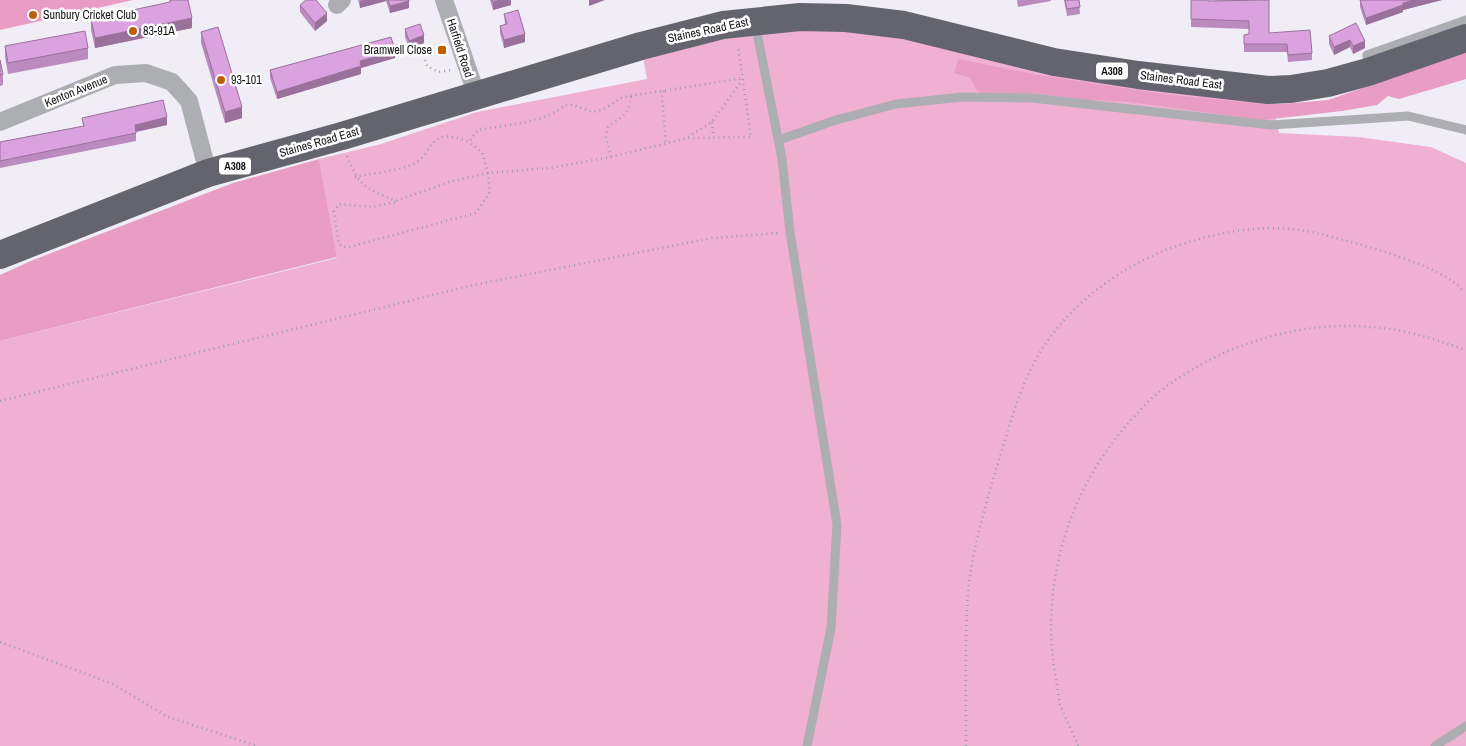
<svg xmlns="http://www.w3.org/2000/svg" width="1466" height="746" font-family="'Archivo Narrow',sans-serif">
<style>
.green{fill:#efb0d1}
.forest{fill:#e99dc5}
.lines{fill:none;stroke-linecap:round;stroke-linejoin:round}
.path{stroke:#9f9ca4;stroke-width:2.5;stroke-dasharray:1 4;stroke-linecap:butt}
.lane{stroke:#adaeb2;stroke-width:9}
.street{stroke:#adaeb2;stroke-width:18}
.highway{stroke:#63646d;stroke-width:28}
.wall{fill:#bb8bbf}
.shaded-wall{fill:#99719b}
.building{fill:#daa2de;stroke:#99719b}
.poi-dot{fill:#bb5f0a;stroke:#fff;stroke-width:2}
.labels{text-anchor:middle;stroke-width:5;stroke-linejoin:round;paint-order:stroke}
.shield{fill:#fff;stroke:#5a5a5c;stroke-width:1}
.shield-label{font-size:11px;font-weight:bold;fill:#141316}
.poi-label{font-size:12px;fill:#141316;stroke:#fff;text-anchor:start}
.street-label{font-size:12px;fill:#141316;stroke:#fff}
</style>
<rect width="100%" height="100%" fill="#f0edf7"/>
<path class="green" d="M 800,17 L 1268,90 L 1279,133 L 1358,137 L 1431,147 L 1466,163 L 1466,746 L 0,746 L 0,341 L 337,258 L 319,159 L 381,144 L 477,112 L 647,79 L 641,46 Z"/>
<path class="forest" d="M 0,0 L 133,0 L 0,30 Z
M 1466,52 L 1466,79 L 1399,99 L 1388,96 L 1377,105 L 1342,111 L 1263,120 L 1129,102 L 994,95 L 978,92 L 970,78 L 954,73 L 958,59 L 1033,74 L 1110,86 L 1172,95 L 1261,104 L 1282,104 L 1328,100 Z
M 319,159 L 337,257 L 0,341 L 0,275 L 33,260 L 233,183 Z"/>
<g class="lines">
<path class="path" d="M 425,60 L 427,66 L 438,72 L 451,70
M 664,91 L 662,96 L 666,144
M 712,122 L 713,137
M 688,137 L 712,122 L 743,79
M 347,156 C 360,188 366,188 396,201 L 449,182 L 488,173 L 550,168 L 611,157 L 687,138 L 751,137 L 738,46
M 611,157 L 606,137 L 608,127 C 623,115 628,117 631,96
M 355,177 C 372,173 392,172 409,166 C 437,156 424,124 469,142 L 478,130 C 503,125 546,123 565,105 L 573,105 L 592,112 L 602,110 L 623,97 L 744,78
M 395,202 L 372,207 L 339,204 L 334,211 L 339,244 L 343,247 L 349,247 L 476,213 L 490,192 L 488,173 L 482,152 L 469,142
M 0,401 L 474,285 L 712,238 L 778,233
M 0,642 L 113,684 L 168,717 L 257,746
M 966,746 C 966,700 965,654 967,608 C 969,561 983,514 996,469 C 1007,436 1015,401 1031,369 C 1058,312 1118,266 1177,246 C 1225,229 1275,222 1325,235 C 1354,243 1448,266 1463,292
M 1078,746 C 1073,732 1065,718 1060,704 C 1058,695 1057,684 1055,674 C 1040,582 1069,488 1132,419 C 1139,412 1145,404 1153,397 C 1212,348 1294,320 1371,327 C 1404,329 1435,339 1466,350"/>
<path class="lane" d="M 755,23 L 782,159 L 790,232 L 837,525 L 831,628 L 807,746
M 1368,70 L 1367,55 L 1466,20
M 779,140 L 836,120 L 896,104 L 962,97 L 1032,98 L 1271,125 L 1408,116 L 1466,130
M 1435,746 L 1466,726"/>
<path class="street" d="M 444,0 L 477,96
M 337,5 L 342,0
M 0,122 L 115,75 L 146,73 L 172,82 L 189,101 L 208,173"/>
<path class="highway" d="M 0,255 L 208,173 L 342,136 L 641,46 L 723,25 L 800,17 L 846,18 L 904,25 L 1054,62 L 1138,75 L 1268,90 L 1291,89 L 1328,83 L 1368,72 L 1466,38"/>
</g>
<path class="wall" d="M 358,0 L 409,0 L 409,8 L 390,13 L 386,1 L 360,8 Z
M 490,0 L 511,0 L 511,5 L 493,10 Z
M 1017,0 L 1051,0 L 1051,1 L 1018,7 Z
M 1064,0 L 1079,0 L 1080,14 L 1067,16 Z
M 1191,0 L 1208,1 L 1236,0 L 1269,33 L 1312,53 L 1312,60 L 1288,62 L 1287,52 L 1244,52 L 1244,35 L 1249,34 L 1249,29 L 1191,27 Z
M 1360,0 L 1442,0 L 1403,10 L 1403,12 L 1366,25 L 1360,7 Z
M 300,5 L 327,21 L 315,31 L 300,12 Z
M 504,14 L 525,42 L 504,48 L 500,33 L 500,26 L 505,24 Z
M 91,19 L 192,28 L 95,48 L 91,30 Z
M 405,29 L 424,43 L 409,48 L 405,37 Z
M 201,32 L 242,118 L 225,123 L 201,43 Z
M 1329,36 L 1365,41 L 1365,48 L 1353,54 L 1350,47 L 1334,55 L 1329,44 Z
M 5,46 L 88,48 L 88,59 L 8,74 L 5,57 Z
M 395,58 L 361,68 L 361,74 L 277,99 L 270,78 L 270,70 Z
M 0,60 L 3,74 L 3,85 L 0,86 Z
M 82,118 L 167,125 L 136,132 L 136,141 L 0,168 L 0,142 L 83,126 Z"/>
<path class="shaded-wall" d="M 365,0 L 386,0 L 386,1 L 360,8 L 360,1 Z
M 502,0 L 511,0 L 511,5 L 493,10 L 493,2 Z
M 589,0 L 605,0 L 589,6 Z
M 1414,0 L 1442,0 L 1403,10 L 1403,12 L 1366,25 L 1366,18 L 1403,3 Z
M 409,1 L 409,8 L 390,13 L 390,6 Z
M 327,13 L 327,21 L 315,31 L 315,23 Z
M 192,18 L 192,28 L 95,48 L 95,38 Z
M 525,34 L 525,42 L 504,48 L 504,40 Z
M 424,35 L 424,43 L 409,48 L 409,41 Z
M 1350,40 L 1350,47 L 1334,55 L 1334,47 Z
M 1365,41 L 1365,48 L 1353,54 L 1353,46 Z
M 395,51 L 395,58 L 361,68 L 361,74 L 277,99 L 277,92 L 360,61 Z
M 242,107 L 242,118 L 225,123 L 225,112 Z
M 167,117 L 167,125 L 135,132 L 135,125 Z"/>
<path class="building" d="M 170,0 L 188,0 L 192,18 L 95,38 L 91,19 L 170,2 Z
M 306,0 L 316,0 L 327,13 L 315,23 L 300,5 Z
M 388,0 L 409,0 L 409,1 L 390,6 Z
M 492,0 L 502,0 L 493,2 Z
M 1065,0 L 1079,0 L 1080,7 L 1067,9 Z
M 1191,0 L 1208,0 L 1208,1 L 1269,0 L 1269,33 L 1310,30 L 1312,53 L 1288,55 L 1287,44 L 1244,44 L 1244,35 L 1249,34 L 1249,21 L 1191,19 Z
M 1360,0 L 1414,0 L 1403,3 L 1403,5 L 1366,18 Z
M 518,10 L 525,34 L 504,40 L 500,26 L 507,24 L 504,14 Z
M 1356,23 L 1365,41 L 1353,46 L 1350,40 L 1334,47 L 1329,36 Z
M 420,24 L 424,35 L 409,41 L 405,29 Z
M 218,27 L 242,107 L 225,112 L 201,32 Z
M 85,31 L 88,48 L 8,63 L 5,46 Z
M 391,37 L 395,51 L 360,61 L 361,66 L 277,92 L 270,70 Z
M 0,60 L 3,74 L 0,75 Z
M 163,100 L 167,117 L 135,125 L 136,133 L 0,161 L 0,142 L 84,126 L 82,118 Z"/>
<g class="poi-dot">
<circle cx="33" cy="15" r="5"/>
<circle cx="133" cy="31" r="5"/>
<rect x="437" y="45" width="10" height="10" rx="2.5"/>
<circle cx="221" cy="80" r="5"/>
</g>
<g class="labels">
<g class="shield">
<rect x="1096" y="62.5" width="32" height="17" rx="4"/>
<rect x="219" y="157.5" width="32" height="17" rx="4"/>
</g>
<g class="shield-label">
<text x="1112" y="75">A308</text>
<text x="235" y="170">A308</text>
</g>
<g class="poi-label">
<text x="43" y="19">Sunbury Cricket Club</text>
<text x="143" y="35">83-91A</text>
<text x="432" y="54" text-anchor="end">Bramwell Close</text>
<text x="231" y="84">93-101</text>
</g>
<g class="street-label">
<text transform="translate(708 30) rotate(-12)" y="4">Staines Road East</text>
<text transform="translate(460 48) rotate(72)" y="4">Harfield Road</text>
<text transform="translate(1181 80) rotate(7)" y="4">Staines Road East</text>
<text transform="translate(76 91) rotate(-22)" y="4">Kenton Avenue</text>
<text transform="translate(319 142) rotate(-16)" y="4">Staines Road East</text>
</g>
</g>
</svg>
